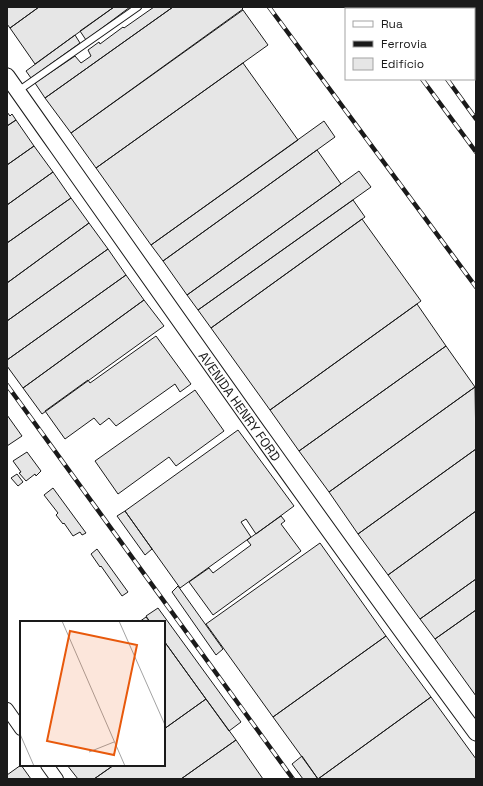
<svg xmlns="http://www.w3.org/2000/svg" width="483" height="786" font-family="'Space Grotesk',sans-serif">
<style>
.building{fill:#e6e6e6;stroke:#1a1a1a}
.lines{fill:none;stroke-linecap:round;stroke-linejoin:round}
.service-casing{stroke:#1a1a1a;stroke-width:8}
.minor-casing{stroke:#1a1a1a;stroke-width:14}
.tertiary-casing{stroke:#1a1a1a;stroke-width:17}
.service{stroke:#fff;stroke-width:6}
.minor{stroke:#fff;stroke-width:12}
.tertiary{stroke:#fff;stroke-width:15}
.rail-casing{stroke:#1a1a1a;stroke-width:4.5}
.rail{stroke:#fff;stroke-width:3;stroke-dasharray:9;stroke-linecap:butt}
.labels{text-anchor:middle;stroke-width:3;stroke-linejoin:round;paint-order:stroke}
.street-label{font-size:13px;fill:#1a1a1a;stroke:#fff}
.inset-road{fill:none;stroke:#a3a3a3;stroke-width:1}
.view{fill:#e8590c;fill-opacity:0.15;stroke:#e8590c;stroke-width:2}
.inset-edge{fill:none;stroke:#1a1a1a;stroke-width:2}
</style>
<rect width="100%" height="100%" fill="#fff"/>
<path class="building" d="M 7,7 L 39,7 L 10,28 L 7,24 Z
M 39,7 L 114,7 L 35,64 L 10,28 Z
M 114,7 L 130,7 L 86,40 L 80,31 Z
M 154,7 L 173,7 L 45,98 L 35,83 L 75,56 L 81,63 L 91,56 L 88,50 L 99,42 L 100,44 L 123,27 L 124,28 Z
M 173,7 L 241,7 L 243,9 L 71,133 L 45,98 Z
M 243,10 L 268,45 L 96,168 L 71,133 Z
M 75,35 L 80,43 L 31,78 L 26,71 Z
M 243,63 L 298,140 L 151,245 L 96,168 Z
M 7,112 L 10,116 L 12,114 L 16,120 L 7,126 Z
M 16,120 L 34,146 L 7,165 L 7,126 Z
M 324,121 L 335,137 L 163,261 L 151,245 Z
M 34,146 L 53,172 L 7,205 L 7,165 Z
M 317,150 L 341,184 L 187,295 L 163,261 Z
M 359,171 L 371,187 L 198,310 L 187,295 Z
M 53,172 L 71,198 L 7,243 L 7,205 Z
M 71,198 L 89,223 L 7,283 L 7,243 Z
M 353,200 L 365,217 L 211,328 L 198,310 Z
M 362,219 L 421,301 L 270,410 L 211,328 Z
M 89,223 L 108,249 L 7,321 L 7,283 Z
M 108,249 L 126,275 L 7,360 L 7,321 Z
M 126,275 L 144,300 L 23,388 L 7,366 L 7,360 Z
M 144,300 L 164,326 L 42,414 L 23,388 Z
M 417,304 L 446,346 L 299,451 L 270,410 Z
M 156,336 L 191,384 L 180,392 L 175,384 L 116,426 L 109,418 L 100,425 L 94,418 L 65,439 L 45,411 L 88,380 L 90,383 Z
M 446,346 L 475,387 L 329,492 L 299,451 Z
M 475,387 L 476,449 L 358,534 L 329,492 Z
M 195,390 L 224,431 L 176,466 L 169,457 L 118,494 L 95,461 Z
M 7,415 L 22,436 L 7,446 Z
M 238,430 L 294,506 L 256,534 L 246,519 L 241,522 L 251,537 L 180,588 L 125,511 Z
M 476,449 L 476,511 L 388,575 L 358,534 Z
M 27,452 L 41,471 L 36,476 L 35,474 L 26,481 L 19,473 L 21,472 L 13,461 Z
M 17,474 L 23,482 L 18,486 L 11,478 Z
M 53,488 L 86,533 L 82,535 L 80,532 L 73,536 L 64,523 L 63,524 L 56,515 L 58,513 L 44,495 Z
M 125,511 L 152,549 L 145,555 L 117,516 Z
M 476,511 L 476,579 L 420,619 L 388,575 Z
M 281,516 L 285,521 L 281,524 L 301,551 L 213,615 L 189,582 L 209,568 L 213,573 L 251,545 L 247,540 Z
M 320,543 L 386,636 L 273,717 L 206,624 Z
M 97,549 L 128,592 L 122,596 L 101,566 L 100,567 L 91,554 Z
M 476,579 L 476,610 L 435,639 L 420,619 Z
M 178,586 L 223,649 L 216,655 L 172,592 Z
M 158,608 L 241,722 L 229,731 L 164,641 L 164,622 L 150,622 L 146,616 Z
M 476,610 L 476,696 L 435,639 Z
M 146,617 L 150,622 L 139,622 Z
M 386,636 L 431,697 L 318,779 L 273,717 Z
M 164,641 L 206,699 L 164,729 Z
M 431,697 L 476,759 L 476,779 L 318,779 Z
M 206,699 L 236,740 L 181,779 L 94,779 L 114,765 L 164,765 L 164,729 Z
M 236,740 L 263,779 L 181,779 Z
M 302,756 L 318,779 L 303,779 L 292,764 Z
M 21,765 L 31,779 L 7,779 L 7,775 Z
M 67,765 L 114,765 L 94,779 L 78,779 Z"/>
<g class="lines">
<g class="service-casing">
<path id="service" d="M 18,91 L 138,7"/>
</g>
<g class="minor-casing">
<path id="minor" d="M 7,709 L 21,729
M 47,765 L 57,779"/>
</g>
<g class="tertiary-casing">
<g id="tertiary">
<path id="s1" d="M 7,76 C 162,296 316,516 476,733"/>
</g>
</g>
<use href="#service" class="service"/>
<use href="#minor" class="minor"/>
<use href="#tertiary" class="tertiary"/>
<g class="rail-casing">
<path id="rail" d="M 269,7 L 476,287
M 369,7 L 370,9
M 393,7 L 395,9
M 422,79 L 476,152
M 447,79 L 476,119
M 7,385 L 293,779"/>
</g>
<use href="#rail" class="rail"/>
</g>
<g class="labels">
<g class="street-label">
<text dy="5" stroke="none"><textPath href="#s1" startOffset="404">AVENIDA HENRY FORD</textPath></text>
</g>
</g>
<g transform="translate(20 621)">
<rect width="145" height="145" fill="#fff"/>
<path class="inset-road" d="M 42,0 L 105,145M 99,0 L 145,104M 0,113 L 14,145M 69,131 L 94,121"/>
<path class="view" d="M 50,10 L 117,24 L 94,134 L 27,120 Z"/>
<rect width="145" height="145" class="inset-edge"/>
</g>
<rect width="483" height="786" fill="none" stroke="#1a1a1a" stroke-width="16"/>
<rect x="345" y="8" width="130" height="72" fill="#ffffff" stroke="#a3a3a3"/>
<rect x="353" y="21" width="20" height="6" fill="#ffffff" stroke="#a3a3a3"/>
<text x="381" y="28" font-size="12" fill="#1a1a1a">Rua</text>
<rect x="353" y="41" width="20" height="6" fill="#1a1a1a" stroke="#a3a3a3"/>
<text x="381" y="48" font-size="12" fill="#1a1a1a">Ferrovia</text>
<rect x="353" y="58" width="20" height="12" fill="#e6e6e6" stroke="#a3a3a3"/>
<text x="381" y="68" font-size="12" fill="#1a1a1a">Edifício</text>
</svg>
